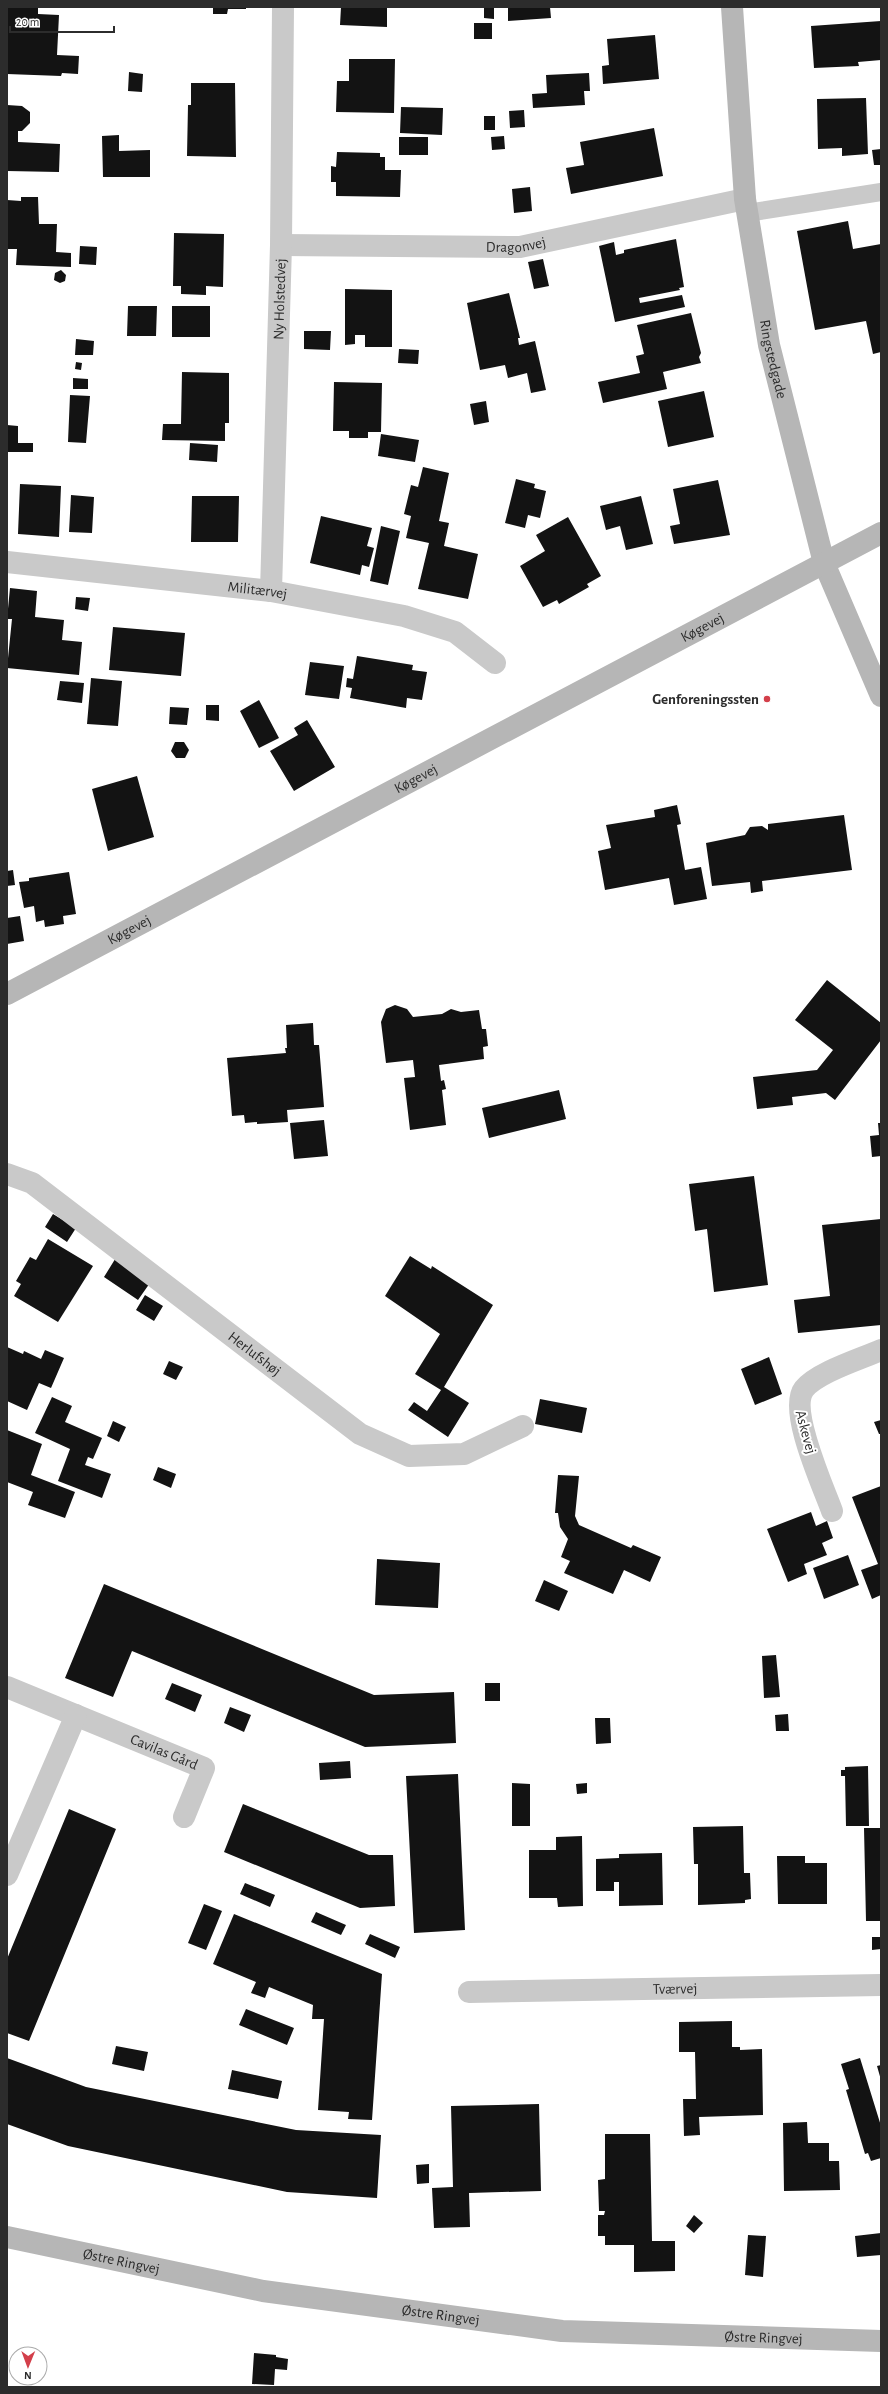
<svg xmlns="http://www.w3.org/2000/svg" width="888" height="2394" font-family="'Alegreya Sans',sans-serif">
<style>
.building{fill:#131313}
.lines{fill:none;stroke-linecap:round;stroke-linejoin:round}
.lane{stroke:#c9c9c9;stroke-width:18}
.street{stroke:#c9c9c9;stroke-width:22}
.secondary{stroke:#b6b6b6;stroke-width:22}
.poi-dot{fill:#d33f4a;stroke:#fff;stroke-width:1.5}
.labels{text-anchor:middle;stroke-width:4;stroke-linejoin:round;paint-order:stroke}
.street-label{font-size:15px;fill:#2c2c2c;stroke:#fff}
.poi-label{font-size:15px;font-weight:bold;fill:#2c2c2c;stroke:#fff;text-anchor:end}
</style>
<rect width="100%" height="100%" fill="#fff"/>
<path class="building" d="M 7,7 L 38,7 L 38,14 L 59,15 L 57,55 L 79,56 L 78,74 L 62,73 L 61,76 L 7,74 Z
M 207,7 L 246,7 L 246,9 L 228,9 L 227,14 L 213,14 L 213,8 Z
M 341,7 L 387,7 L 387,27 L 340,25 Z
M 484,7 L 494,7 L 494,19 L 484,18 Z
M 508,7 L 550,7 L 551,18 L 508,21 Z
M 881,21 L 881,60 L 858,62 L 859,66 L 814,68 L 811,26 Z
M 474,23 L 492,23 L 492,39 L 474,39 Z
M 655,35 L 659,79 L 603,84 L 602,66 L 609,65 L 607,39 Z
M 349,59 L 395,59 L 394,113 L 336,112 L 337,81 L 349,81 Z
M 129,72 L 143,74 L 142,92 L 128,91 Z
M 589,73 L 590,91 L 584,91 L 585,105 L 533,108 L 532,94 L 547,93 L 546,75 Z
M 191,83 L 235,83 L 236,157 L 187,156 L 188,105 L 191,105 Z
M 866,98 L 868,154 L 842,156 L 842,148 L 818,149 L 817,99 Z
M 7,105 L 22,106 L 30,112 L 30,123 L 22,131 L 18,131 L 18,142 L 60,144 L 59,172 L 7,171 Z
M 401,107 L 443,108 L 442,135 L 400,133 Z
M 524,110 L 525,127 L 510,128 L 509,111 Z
M 484,116 L 495,116 L 495,130 L 484,130 Z
M 654,128 L 663,176 L 571,194 L 566,168 L 584,165 L 580,142 Z
M 119,135 L 119,151 L 150,150 L 150,177 L 103,177 L 102,136 Z
M 504,136 L 505,149 L 492,150 L 491,137 Z
M 399,137 L 428,137 L 428,155 L 399,155 Z
M 881,149 L 881,165 L 874,165 L 872,150 Z
M 337,152 L 380,153 L 380,157 L 385,157 L 385,170 L 401,170 L 400,197 L 336,196 L 336,182 L 331,182 L 331,166 L 336,167 Z
M 530,187 L 532,211 L 514,213 L 512,189 Z
M 21,197 L 38,197 L 39,224 L 57,224 L 56,252 L 71,253 L 71,267 L 16,265 L 17,249 L 7,249 L 7,200 L 21,201 Z
M 848,221 L 853,249 L 881,244 L 881,352 L 873,354 L 866,321 L 815,330 L 797,231 Z
M 174,233 L 224,234 L 223,287 L 206,286 L 206,295 L 181,294 L 181,286 L 173,286 Z
M 676,239 L 684,287 L 679,288 L 680,290 L 639,298 L 640,303 L 682,295 L 685,307 L 615,322 L 599,246 L 614,242 L 616,255 L 624,253 L 624,250 Z
M 80,246 L 97,247 L 96,265 L 79,264 Z
M 543,259 L 549,286 L 534,289 L 528,262 Z
M 61,270 L 66,275 L 65,281 L 60,283 L 54,280 L 55,273 Z
M 345,289 L 392,290 L 392,347 L 365,347 L 365,335 L 355,335 L 355,344 L 345,345 Z
M 509,293 L 520,338 L 518,338 L 519,345 L 535,341 L 546,390 L 531,393 L 527,373 L 508,378 L 505,365 L 480,370 L 467,303 Z
M 128,306 L 157,306 L 156,336 L 127,336 Z
M 172,306 L 210,306 L 210,337 L 172,337 Z
M 691,313 L 701,353 L 699,357 L 701,363 L 663,372 L 667,389 L 603,403 L 598,382 L 640,373 L 636,356 L 644,354 L 637,325 Z
M 304,331 L 331,331 L 330,350 L 304,349 Z
M 76,339 L 94,341 L 93,355 L 75,355 Z
M 399,349 L 419,350 L 418,364 L 398,363 Z
M 76,362 L 82,363 L 81,370 L 75,369 Z
M 182,372 L 229,373 L 229,423 L 225,423 L 225,441 L 162,440 L 163,424 L 181,424 Z
M 73,378 L 88,379 L 88,389 L 73,389 Z
M 334,382 L 382,383 L 381,432 L 368,432 L 368,438 L 349,438 L 349,431 L 333,431 Z
M 704,391 L 714,437 L 668,447 L 658,401 Z
M 70,395 L 90,396 L 86,443 L 68,442 Z
M 486,401 L 489,422 L 474,425 L 470,404 Z
M 7,425 L 18,426 L 18,443 L 33,443 L 33,452 L 7,452 Z
M 381,434 L 419,440 L 415,462 L 378,456 Z
M 190,443 L 218,445 L 217,462 L 189,460 Z
M 423,467 L 449,473 L 439,521 L 449,523 L 444,546 L 478,554 L 468,599 L 418,589 L 429,543 L 406,538 L 411,516 L 404,514 L 411,485 L 418,487 Z
M 516,479 L 535,484 L 534,488 L 546,491 L 540,518 L 528,515 L 525,528 L 505,523 Z
M 718,480 L 730,535 L 674,544 L 670,526 L 680,524 L 673,489 Z
M 20,484 L 61,486 L 59,537 L 18,534 Z
M 71,495 L 94,497 L 92,533 L 69,532 Z
M 192,496 L 239,496 L 238,542 L 191,542 Z
M 641,496 L 653,544 L 626,550 L 620,526 L 606,530 L 600,506 Z
M 321,516 L 372,528 L 367,546 L 374,548 L 369,567 L 362,565 L 360,575 L 310,563 Z
M 568,517 L 601,576 L 587,584 L 589,587 L 559,604 L 557,600 L 543,607 L 520,566 L 545,551 L 536,535 Z
M 381,526 L 400,531 L 388,585 L 370,581 Z
M 10,588 L 37,591 L 35,617 L 64,620 L 62,640 L 82,642 L 79,675 L 7,668 L 12,619 L 7,619 Z
M 76,597 L 90,598 L 88,611 L 75,609 Z
M 113,627 L 185,633 L 181,676 L 109,670 Z
M 357,656 L 413,665 L 412,670 L 427,672 L 422,700 L 407,698 L 406,708 L 350,698 L 352,688 L 346,687 L 347,678 L 353,679 Z
M 310,662 L 344,666 L 339,699 L 305,695 Z
M 91,678 L 122,681 L 118,726 L 87,724 Z
M 60,681 L 84,683 L 82,703 L 57,700 Z
M 259,700 L 279,738 L 259,748 L 240,711 Z
M 206,705 L 219,705 L 219,721 L 206,720 Z
M 170,707 L 189,708 L 187,725 L 169,724 Z
M 307,720 L 335,767 L 294,791 L 270,751 L 298,735 L 294,728 Z
M 175,742 L 184,742 L 189,750 L 185,758 L 176,758 L 171,751 Z
M 137,776 L 154,837 L 108,851 L 92,789 Z
M 677,805 L 681,824 L 677,825 L 685,870 L 701,867 L 707,899 L 674,905 L 669,878 L 605,890 L 598,851 L 611,848 L 606,825 L 655,817 L 654,810 Z
M 844,815 L 852,870 L 762,881 L 763,891 L 751,893 L 750,882 L 712,886 L 706,843 L 745,835 L 750,827 L 762,826 L 768,830 L 768,824 Z
M 13,870 L 15,885 L 7,886 L 7,871 Z
M 69,872 L 76,914 L 63,916 L 64,924 L 45,927 L 44,920 L 36,922 L 34,906 L 24,908 L 19,882 L 29,881 L 29,878 Z
M 20,916 L 24,941 L 7,944 L 7,918 Z
M 827,980 L 881,1023 L 881,1040 L 835,1100 L 826,1093 L 792,1097 L 793,1105 L 757,1109 L 753,1077 L 817,1070 L 833,1050 L 795,1020 Z
M 395,1005 L 407,1009 L 413,1017 L 442,1014 L 451,1009 L 461,1012 L 479,1010 L 482,1029 L 486,1029 L 488,1046 L 483,1047 L 484,1059 L 439,1065 L 441,1081 L 444,1080 L 446,1089 L 442,1090 L 446,1125 L 410,1130 L 404,1078 L 415,1077 L 413,1060 L 386,1063 L 381,1022 L 386,1009 Z
M 313,1023 L 314,1045 L 319,1045 L 324,1107 L 287,1110 L 288,1122 L 257,1124 L 257,1122 L 245,1123 L 244,1115 L 232,1116 L 227,1058 L 286,1053 L 285,1048 L 287,1048 L 286,1025 Z
M 559,1090 L 566,1119 L 489,1138 L 482,1108 Z
M 324,1120 L 328,1156 L 294,1159 L 290,1123 Z
M 878,1123 L 881,1123 L 881,1156 L 872,1157 L 870,1136 L 879,1135 Z
M 754,1176 L 768,1285 L 714,1292 L 707,1229 L 695,1231 L 689,1184 Z
M 53,1214 L 76,1228 L 67,1242 L 45,1227 Z
M 881,1219 L 881,1325 L 798,1333 L 794,1300 L 830,1296 L 822,1225 Z
M 48,1239 L 93,1266 L 58,1322 L 14,1296 L 21,1284 L 16,1281 L 30,1257 L 36,1260 Z
M 117,1256 L 152,1280 L 138,1300 L 104,1277 Z
M 410,1256 L 431,1269 L 432,1266 L 493,1305 L 444,1387 L 469,1403 L 448,1437 L 408,1410 L 414,1402 L 427,1411 L 441,1390 L 415,1374 L 440,1334 L 385,1296 Z
M 145,1295 L 163,1306 L 154,1321 L 136,1310 Z
M 7,1347 L 23,1354 L 24,1351 L 41,1359 L 45,1350 L 64,1358 L 51,1388 L 39,1383 L 27,1410 L 7,1401 Z
M 769,1357 L 782,1394 L 755,1405 L 741,1369 Z
M 169,1361 L 183,1367 L 176,1380 L 163,1374 Z
M 52,1397 L 72,1406 L 65,1422 L 102,1438 L 93,1459 L 88,1457 L 85,1465 L 111,1474 L 102,1498 L 58,1481 L 70,1449 L 35,1433 Z
M 540,1399 L 587,1408 L 582,1433 L 535,1424 Z
M 881,1420 L 881,1434 L 879,1434 L 874,1422 Z
M 113,1421 L 126,1427 L 119,1442 L 107,1436 Z
M 7,1430 L 42,1444 L 31,1475 L 75,1492 L 65,1518 L 28,1505 L 33,1492 L 7,1482 Z
M 158,1467 L 176,1474 L 171,1488 L 153,1480 Z
M 558,1475 L 579,1476 L 575,1516 L 579,1525 L 631,1548 L 633,1545 L 661,1557 L 650,1582 L 624,1570 L 613,1594 L 564,1573 L 570,1561 L 561,1557 L 568,1539 L 560,1527 L 558,1513 L 555,1513 Z
M 881,1486 L 881,1595 L 872,1599 L 861,1570 L 878,1564 L 852,1497 Z
M 811,1512 L 816,1526 L 827,1521 L 833,1538 L 822,1543 L 827,1555 L 804,1564 L 807,1574 L 788,1582 L 767,1529 Z
M 848,1555 L 859,1585 L 824,1599 L 813,1568 Z
M 377,1559 L 440,1563 L 438,1608 L 375,1605 Z
M 544,1580 L 568,1591 L 559,1611 L 535,1601 Z
M 104,1584 L 374,1695 L 454,1692 L 456,1743 L 365,1747 L 132,1651 L 113,1697 L 65,1678 Z
M 776,1655 L 780,1697 L 764,1698 L 762,1656 Z
M 172,1683 L 202,1695 L 195,1712 L 165,1699 Z
M 485,1683 L 500,1683 L 500,1701 L 485,1701 Z
M 230,1707 L 251,1715 L 244,1732 L 224,1723 Z
M 788,1714 L 789,1731 L 776,1731 L 775,1715 Z
M 595,1718 L 610,1718 L 611,1743 L 596,1744 Z
M 350,1761 L 351,1778 L 320,1780 L 319,1763 Z
M 868,1766 L 869,1826 L 846,1826 L 845,1776 L 841,1776 L 841,1770 L 845,1770 L 845,1767 Z
M 458,1774 L 465,1930 L 414,1933 L 406,1776 Z
M 512,1783 L 530,1784 L 530,1826 L 512,1826 Z
M 587,1783 L 587,1793 L 577,1794 L 576,1784 Z
M 243,1804 L 369,1855 L 393,1855 L 395,1906 L 360,1908 L 224,1852 Z
M 69,1809 L 116,1829 L 29,2041 L 7,2033 L 7,1959 Z
M 743,1826 L 744,1873 L 750,1873 L 751,1899 L 745,1900 L 745,1903 L 698,1905 L 698,1864 L 694,1864 L 693,1827 Z
M 864,1828 L 881,1828 L 881,1921 L 866,1921 Z
M 582,1836 L 583,1906 L 558,1907 L 557,1898 L 529,1898 L 529,1850 L 556,1850 L 556,1837 Z
M 662,1853 L 663,1905 L 619,1906 L 619,1882 L 614,1882 L 614,1891 L 596,1891 L 596,1859 L 619,1858 L 619,1854 Z
M 777,1856 L 805,1856 L 805,1863 L 827,1863 L 827,1904 L 778,1904 Z
M 245,1883 L 275,1895 L 270,1907 L 240,1894 Z
M 204,1904 L 222,1911 L 206,1950 L 188,1943 Z
M 316,1912 L 346,1925 L 341,1935 L 311,1922 Z
M 234,1914 L 382,1974 L 372,2120 L 348,2119 L 349,2112 L 318,2110 L 324,2019 L 312,2019 L 313,2005 L 269,1987 L 265,1998 L 251,1993 L 256,1982 L 213,1964 Z
M 370,1934 L 400,1947 L 395,1958 L 365,1944 Z
M 872,1937 L 881,1937 L 881,1949 L 872,1950 Z
M 246,2009 L 294,2028 L 287,2045 L 239,2025 Z
M 732,2021 L 732,2047 L 740,2047 L 740,2050 L 762,2049 L 763,2115 L 699,2117 L 700,2135 L 684,2136 L 683,2099 L 696,2099 L 695,2052 L 679,2052 L 679,2022 Z
M 116,2046 L 148,2052 L 144,2071 L 112,2064 Z
M 7,2058 L 86,2087 L 296,2130 L 381,2135 L 377,2198 L 287,2192 L 68,2146 L 7,2124 Z
M 860,2058 L 881,2126 L 881,2158 L 871,2161 L 868,2153 L 865,2154 L 846,2090 L 849,2089 L 841,2064 Z
M 881,2065 L 881,2080 L 877,2066 Z
M 232,2070 L 282,2081 L 278,2099 L 228,2089 Z
M 539,2104 L 541,2191 L 469,2193 L 470,2227 L 434,2228 L 432,2188 L 453,2187 L 451,2106 Z
M 807,2122 L 808,2143 L 829,2143 L 829,2161 L 839,2161 L 840,2190 L 784,2191 L 783,2123 Z
M 605,2134 L 650,2134 L 652,2241 L 675,2241 L 675,2271 L 634,2272 L 634,2245 L 605,2245 L 605,2236 L 598,2236 L 598,2215 L 604,2215 L 605,2211 L 599,2211 L 598,2180 L 605,2179 Z
M 429,2164 L 429,2183 L 417,2184 L 416,2165 Z
M 694,2215 L 703,2223 L 694,2233 L 686,2226 Z
M 881,2233 L 881,2255 L 857,2257 L 855,2236 Z
M 748,2235 L 766,2236 L 763,2277 L 745,2275 Z
M 254,2353 L 276,2355 L 276,2357 L 288,2359 L 287,2370 L 275,2369 L 274,2385 L 252,2384 Z"/>
<g class="lines">
<path class="lane" d="M 747,213 L 881,192"/>
<g class="street">
<path id="s1" d="M 281,245 L 520,247 L 745,199"/>
<path id="s2" d="M 7,562 L 271,591 L 404,616 L 455,632 L 495,663"/>
<path id="s3" d="M 271,591 L 281,245 L 283,7"/>
<path id="s4" d="M 7,1174 L 32,1183 L 360,1434 L 409,1456 L 464,1454 L 523,1426"/>
<path d="M 832,1511 C 823,1486 788,1410 804,1389 C 818,1372 861,1359 881,1350"/>
<path id="s5" d="M 7,1687 L 204,1768 L 184,1817"/>
<path d="M 7,1875 L 76,1715"/>
<path id="s6" d="M 469,1992 L 881,1985"/>
</g>
<g class="secondary">
<path id="s7" d="M 732,7 L 745,199 L 769,345 L 824,563 L 881,696"/>
<path id="s8" d="M 7,994 L 881,533"/>
<path id="s9" d="M 7,2237 L 263,2291 L 562,2331 L 881,2341"/>
</g>
</g>
<circle class="poi-dot" cx="767" cy="699" r="4"/>
<g class="labels">
<g class="street-label">
<text dy="5" stroke="none"><textPath href="#s1" startOffset="235">Dragonvej</textPath></text>
<text dy="5" stroke="none"><textPath href="#s3" startOffset="292">Ny Holstedvej</textPath></text>
<text dy="5" stroke="none"><textPath href="#s7" startOffset="355">Ringstedgade</textPath></text>
<text dy="5" stroke="none"><textPath href="#s2" startOffset="252">Militærvej</textPath></text>
<text dy="5" stroke="none"><textPath href="#s8" startOffset="786">Køgevej</textPath></text>
<text dy="5" stroke="none"><textPath href="#s8" startOffset="462">Køgevej</textPath></text>
<text dy="5" stroke="none"><textPath href="#s8" startOffset="138">Køgevej</textPath></text>
<text dy="5" stroke="none"><textPath href="#s4" startOffset="307">Herlufshøj</textPath></text>
<text transform="translate(806 1432) rotate(75)" y="5">Askevej</text>
<text dy="5" stroke="none"><textPath href="#s5" startOffset="170">Cavilas Gård</textPath></text>
<text dy="5" stroke="none"><textPath href="#s6" startOffset="206">Tværvej</textPath></text>
<text dy="5" stroke="none"><textPath href="#s9" startOffset="117">Østre Ringvej</textPath></text>
<text dy="5" stroke="none"><textPath href="#s9" startOffset="441">Østre Ringvej</textPath></text>
<text dy="5" stroke="none"><textPath href="#s9" startOffset="765">Østre Ringvej</textPath></text>
</g>
<g class="poi-label">
<text x="759" y="704">Genforeningssten</text>
</g>
</g>
<rect width="888" height="2394" fill="none" stroke="#2c2c2c" stroke-width="16"/>
<g transform="translate(28 2366) rotate(181)"><circle r="19" fill="#ffffff" stroke="#ababab"/>
<path d="M0-3L7 15L0 10L-7 15Z" fill="#d33f4a"/>
<text y="-6" font-size="11" font-weight="bold" text-anchor="middle" fill="#2c2c2c">N</text>
</g>
<path d="M10 26v6h104v-6" fill="none" stroke="#2c2c2c" stroke-width="2"/>
<text x="16" y="26" font-size="12" fill="#2c2c2c" stroke="#ffffff" stroke-width="3" paint-order="stroke">20 m</text>
</svg>
